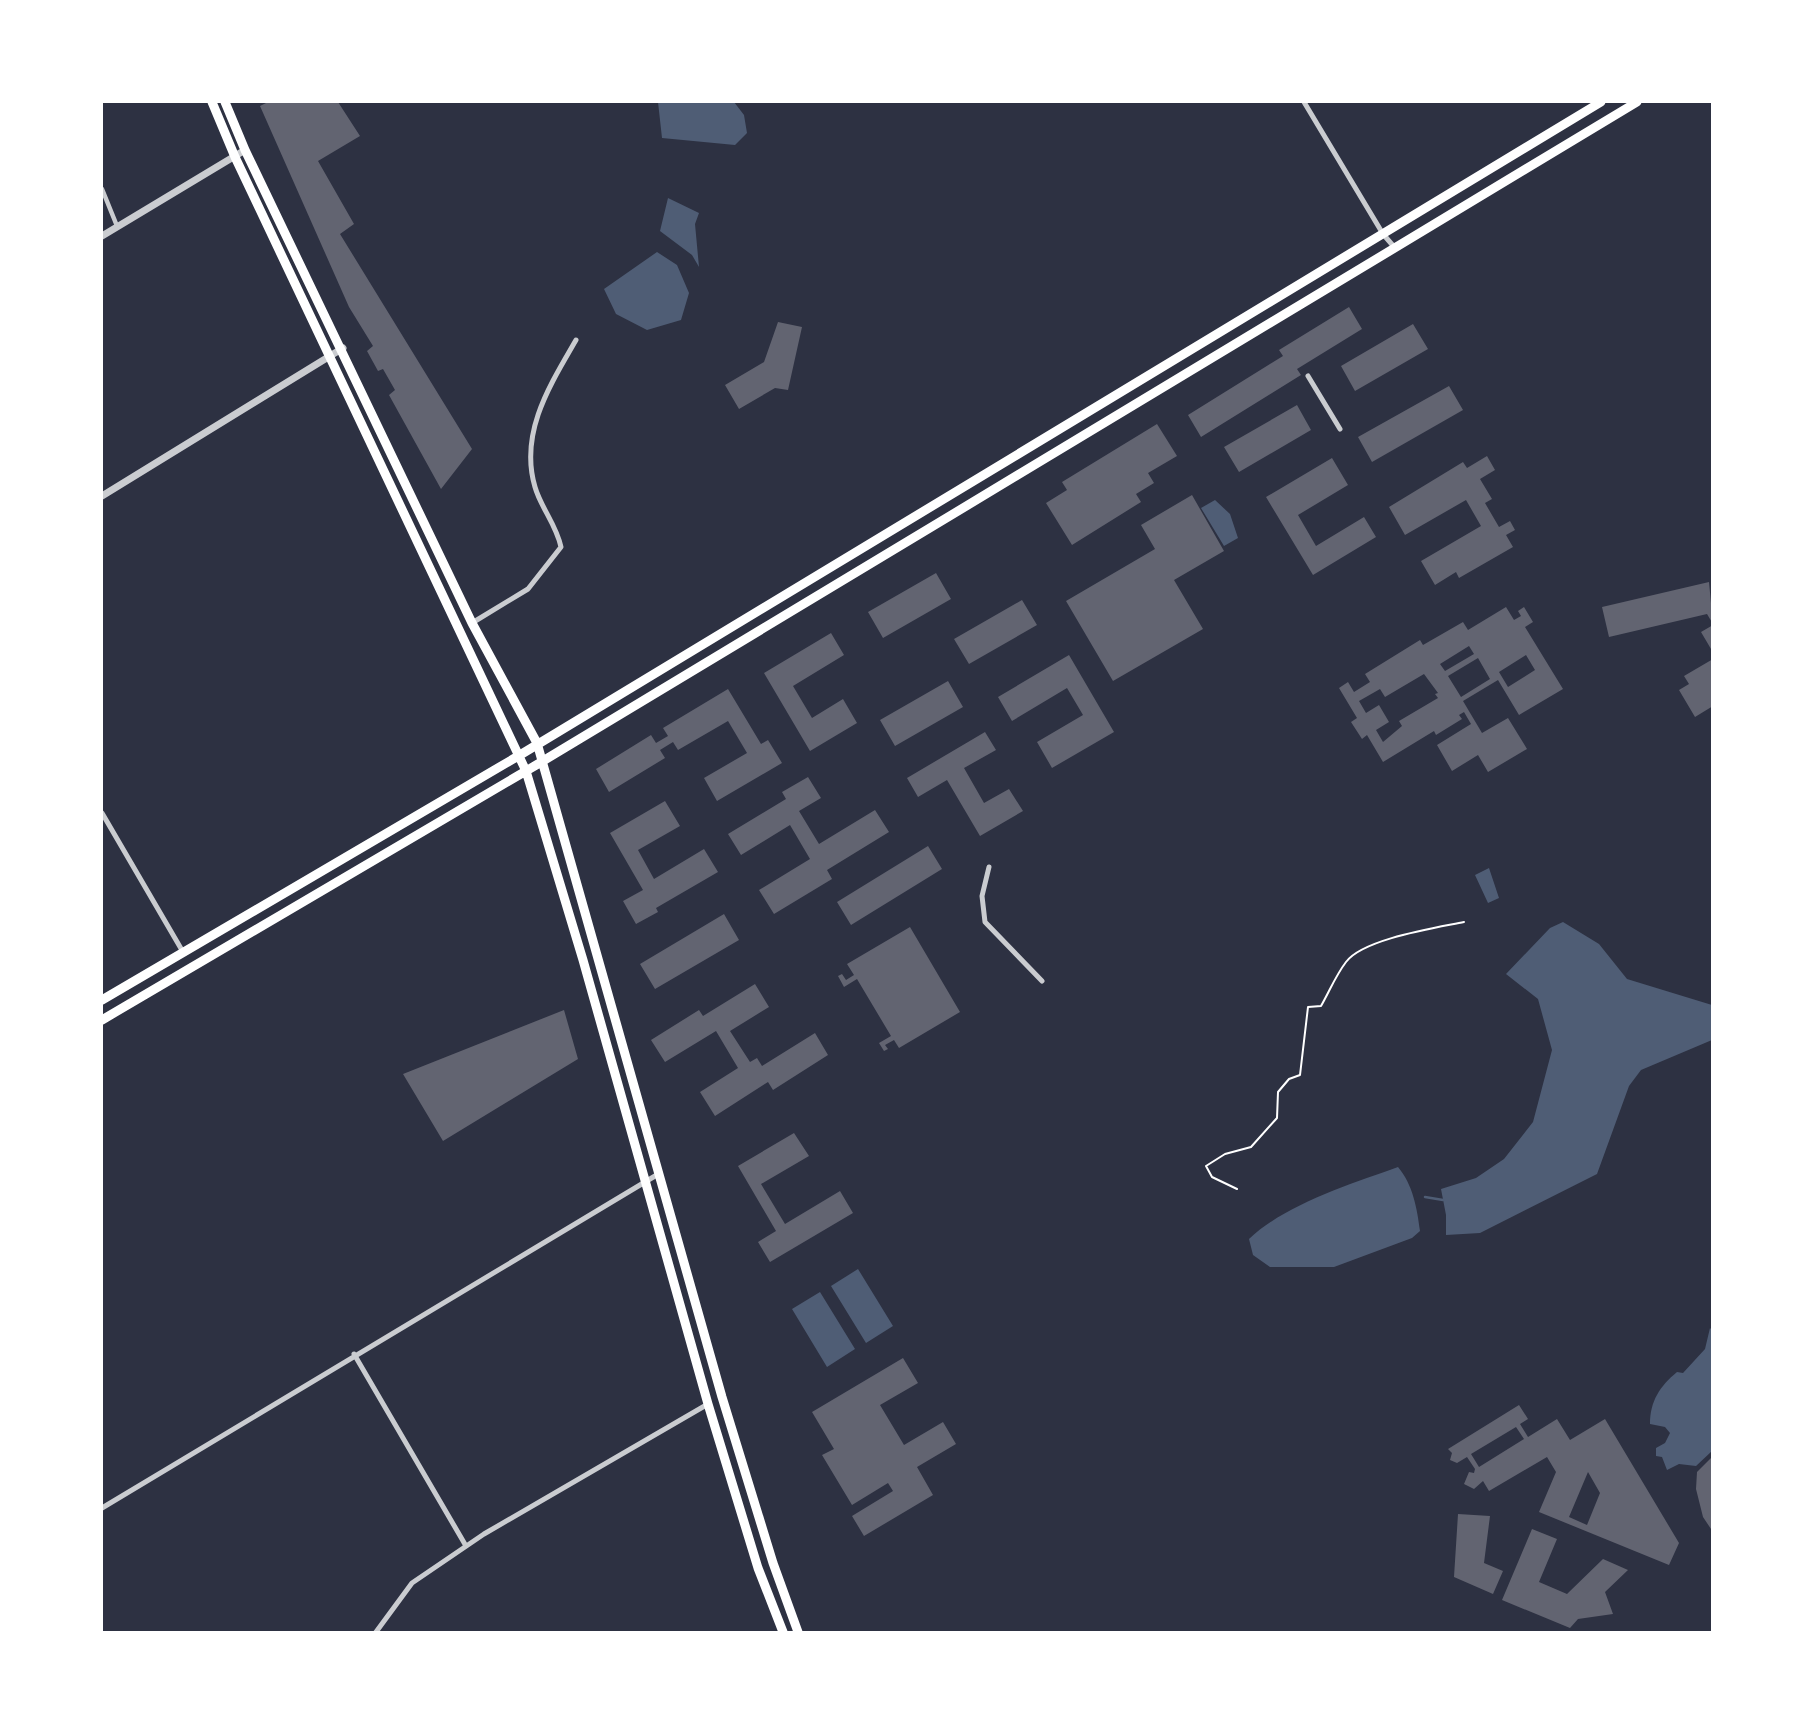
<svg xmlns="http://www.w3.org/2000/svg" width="1814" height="1734" font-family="Rubik,sans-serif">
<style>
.water{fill:#4f5d75}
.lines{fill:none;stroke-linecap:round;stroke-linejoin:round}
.stream{stroke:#4f5d75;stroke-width:2.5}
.building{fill:#626471;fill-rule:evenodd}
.path{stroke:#fff;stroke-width:2}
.pedestrian{stroke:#caccd0;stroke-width:4.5}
.minor{stroke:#caccd0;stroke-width:5}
.tertiary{stroke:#caccd0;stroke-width:7}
.primary{stroke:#fff;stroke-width:9}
</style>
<rect width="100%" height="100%" fill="#2d3142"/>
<path class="water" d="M 658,102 L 734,102 L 744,115 L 747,133 L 735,145 L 662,138 Z
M 668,198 L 699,213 L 695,224 L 699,267 L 692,255 L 660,231 Z
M 657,252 L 677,265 L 689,293 L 681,320 L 647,330 L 616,314 L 604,289 Z
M 1215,500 L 1230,514 L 1238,538 L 1224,546 L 1201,508 Z
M 1489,868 L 1499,898 L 1488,903 L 1475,875 Z
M 1563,922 L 1599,944 L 1627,979 L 1712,1005 L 1712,1040 L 1641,1070 L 1629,1086 L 1597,1174 L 1480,1233 L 1446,1235 L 1446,1215 L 1441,1189 L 1476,1178 L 1504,1159 L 1533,1122 L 1552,1050 L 1538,999 L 1506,974 L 1550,928 Z
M 1398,1167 C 1413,1185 1417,1208 1420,1231 L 1412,1238 L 1334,1267 L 1270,1267 L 1253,1255 L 1249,1239 C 1286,1204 1351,1184 1398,1167 Z
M 858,1269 L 893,1326 L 866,1343 L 831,1286 Z
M 820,1292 L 855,1349 L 827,1367 L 792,1309 Z
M 1710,1328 L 1713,1331 L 1712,1451 L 1696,1466 L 1679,1464 L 1667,1470 L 1662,1457 L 1656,1456 L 1656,1448 L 1665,1443 L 1670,1433 L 1665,1427 L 1650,1424 C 1650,1401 1660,1386 1677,1372 L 1683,1373 L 1705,1349 Z"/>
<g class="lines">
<path class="stream" d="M 1425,1197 L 1443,1200"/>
</g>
<path class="building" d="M 268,102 L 338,102 L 360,136 L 318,161 L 354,224 L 340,234 L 472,449 L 441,489 L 389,395 L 395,390 L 383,369 L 378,371 L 367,351 L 373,346 L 349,307 L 260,106 Z
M 1349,307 L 1362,329 L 1297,369 L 1301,375 L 1201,437 L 1188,415 L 1283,356 L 1279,350 Z
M 778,322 L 802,327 L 788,390 L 775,388 L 739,409 L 725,385 L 764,362 Z
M 1413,324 L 1428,349 L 1355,391 L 1341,366 Z
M 1449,386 L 1463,410 L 1372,462 L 1358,437 Z
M 1297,405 L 1311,430 L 1239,472 L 1224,447 Z
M 1157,424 L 1177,456 L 1148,473 L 1154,483 L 1136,494 L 1141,502 L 1072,545 L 1046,503 L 1067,490 L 1062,482 Z
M 1487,456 L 1495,470 L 1480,479 L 1492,499 L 1485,503 L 1499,527 L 1510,521 L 1515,530 L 1506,535 L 1513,547 L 1459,578 L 1456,572 L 1435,585 L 1421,561 L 1481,526 L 1466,500 L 1405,535 L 1389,507 L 1463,462 L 1467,468 Z
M 1332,458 L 1348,485 L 1298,515 L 1316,546 L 1364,517 L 1376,537 L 1313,575 L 1266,497 Z
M 1192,495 L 1224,551 L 1174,580 L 1203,629 L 1113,681 L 1066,601 L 1155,549 L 1141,525 Z
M 936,573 L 951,599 L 883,638 L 868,612 Z
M 1709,582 L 1713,624 L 1707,614 L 1609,637 L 1602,607 Z
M 1022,600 L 1037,625 L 969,664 L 954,639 Z
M 1506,607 L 1514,620 L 1521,616 L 1518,611 L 1524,607 L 1533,622 L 1525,627 L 1563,689 L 1519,715 L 1498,680 L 1463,701 L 1482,733 L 1508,718 L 1527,749 L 1488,772 L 1478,755 L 1452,771 L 1437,745 L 1471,724 L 1464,712 L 1459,715 L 1462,719 L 1436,735 L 1434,731 L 1383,762 L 1367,735 L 1362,739 L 1351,722 L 1357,718 L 1339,688 L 1348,682 L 1354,692 L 1370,682 L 1365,674 L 1420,640 L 1423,645 L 1463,622 L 1468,630 ZM 1469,646 L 1474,654 L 1445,671 L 1440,664 ZM 1526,655 L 1535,670 L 1508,687 L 1499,672 ZM 1478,658 L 1490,679 L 1461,697 L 1448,676 ZM 1424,674 L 1438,693 L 1435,694 L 1438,698 L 1399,721 L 1402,726 L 1383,742 L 1376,730 L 1389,722 L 1379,705 L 1366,713 L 1359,701 L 1380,689 L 1385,697 Z
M 1713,625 L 1713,648 L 1711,649 L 1701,632 Z
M 831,633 L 844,655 L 793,686 L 812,718 L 843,699 L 857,723 L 810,751 L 764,673 Z
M 1069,655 L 1114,732 L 1052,768 L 1037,742 L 1083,715 L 1067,688 L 1012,721 L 998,697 Z
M 1713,659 L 1713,706 L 1695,717 L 1679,690 L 1689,684 L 1684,676 Z
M 948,681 L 963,707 L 895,746 L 880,720 Z
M 728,689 L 761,744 L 768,740 L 782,763 L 717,801 L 704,778 L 747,753 L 728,721 L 678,750 L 673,742 L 660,750 L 665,758 L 609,792 L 596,769 L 651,735 L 656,743 L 668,736 L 663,728 Z
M 985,732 L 996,750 L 964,768 L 984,803 L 1009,789 L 1023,811 L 980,836 L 947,780 L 918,797 L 907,778 Z
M 808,777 L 821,798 L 799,811 L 819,844 L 875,810 L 889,832 L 827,870 L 832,879 L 774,914 L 759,890 L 810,859 L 790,825 L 741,855 L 728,834 L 786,799 L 782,792 Z
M 665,801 L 680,826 L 638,850 L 654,879 L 704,849 L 718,872 L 656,908 L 658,912 L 636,924 L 623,901 L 643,890 L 610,833 Z
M 928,846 L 942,869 L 851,925 L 837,902 Z
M 724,914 L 739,940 L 655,989 L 640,964 Z
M 910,927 L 960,1012 L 899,1048 L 894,1040 L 885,1045 L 888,1049 L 884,1051 L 879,1043 L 891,1036 L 857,979 L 844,987 L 838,976 L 842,974 L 846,980 L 854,975 L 847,964 Z
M 755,984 L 769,1007 L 730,1031 L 750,1062 L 757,1058 L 762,1066 L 815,1033 L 828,1055 L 773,1090 L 768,1082 L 715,1116 L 700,1092 L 738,1068 L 716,1031 L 665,1062 L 651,1040 L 699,1010 L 703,1016 Z
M 564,1010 L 578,1059 L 443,1141 L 403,1074 Z
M 794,1133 L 809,1156 L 761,1184 L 785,1224 L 840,1191 L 853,1213 L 770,1262 L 758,1242 L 776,1231 L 738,1166 Z
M 903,1358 L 918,1383 L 880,1405 L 904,1445 L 943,1422 L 956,1444 L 917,1467 L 933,1495 L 864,1536 L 852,1516 L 893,1491 L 888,1483 L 852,1505 L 822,1455 L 834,1449 L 812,1412 Z
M 1519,1405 L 1528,1419 L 1520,1424 L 1528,1437 L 1557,1419 L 1570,1440 L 1605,1419 L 1679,1543 L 1669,1565 L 1539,1512 L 1556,1472 L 1547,1457 L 1489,1491 L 1483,1481 L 1474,1489 L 1464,1484 L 1469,1472 L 1474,1473 L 1475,1469 L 1467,1457 L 1457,1463 L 1450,1460 L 1452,1453 L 1448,1449 ZM 1516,1427 L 1524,1439 L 1479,1467 L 1471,1454 ZM 1588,1472 L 1600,1493 L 1587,1525 L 1569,1517 Z
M 1713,1456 L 1713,1532 L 1703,1517 L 1696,1489 L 1697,1472 Z
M 1458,1514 L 1490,1516 L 1484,1563 L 1503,1571 L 1493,1594 L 1454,1577 Z
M 1532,1529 L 1557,1539 L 1539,1582 L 1567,1594 L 1603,1559 L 1628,1570 L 1605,1592 L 1613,1614 L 1578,1619 L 1570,1628 L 1502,1600 Z"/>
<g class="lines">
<path class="path" d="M 1237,1189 L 1212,1177 L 1206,1166 L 1225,1154 L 1251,1147 L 1277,1118 L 1278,1092 L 1289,1079 L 1300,1075 L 1308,1007 L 1321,1006 C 1329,992 1336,975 1346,962 C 1363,939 1435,928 1464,922"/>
<path class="pedestrian" d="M 102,189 L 117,226"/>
<path class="minor" d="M 1304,102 L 1383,234 L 1395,248
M 1308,376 L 1340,429
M 472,623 L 528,589 L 561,547 C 556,524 541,508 535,487 C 519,433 550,385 576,340
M 102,813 L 183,952
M 989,867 L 982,896 L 985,922 L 1042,981
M 354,1354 L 466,1546
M 102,1508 L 660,1173
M 376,1632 L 412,1583 L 484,1534 L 708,1404"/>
<path class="tertiary" d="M 102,236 L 245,150
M 102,496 L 343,348"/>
<path class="primary" d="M 212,102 L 235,157 L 526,771 L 583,960 L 708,1404 L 758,1568 L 783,1632
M 225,102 L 245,150 L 472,623 L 537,743 L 722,1397 L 773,1563 L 798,1632
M 102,1000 L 520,755 L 1601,102
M 102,1020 L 543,761 L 1637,102"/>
</g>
<rect width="1814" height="1734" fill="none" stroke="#ffffff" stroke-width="206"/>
</svg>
